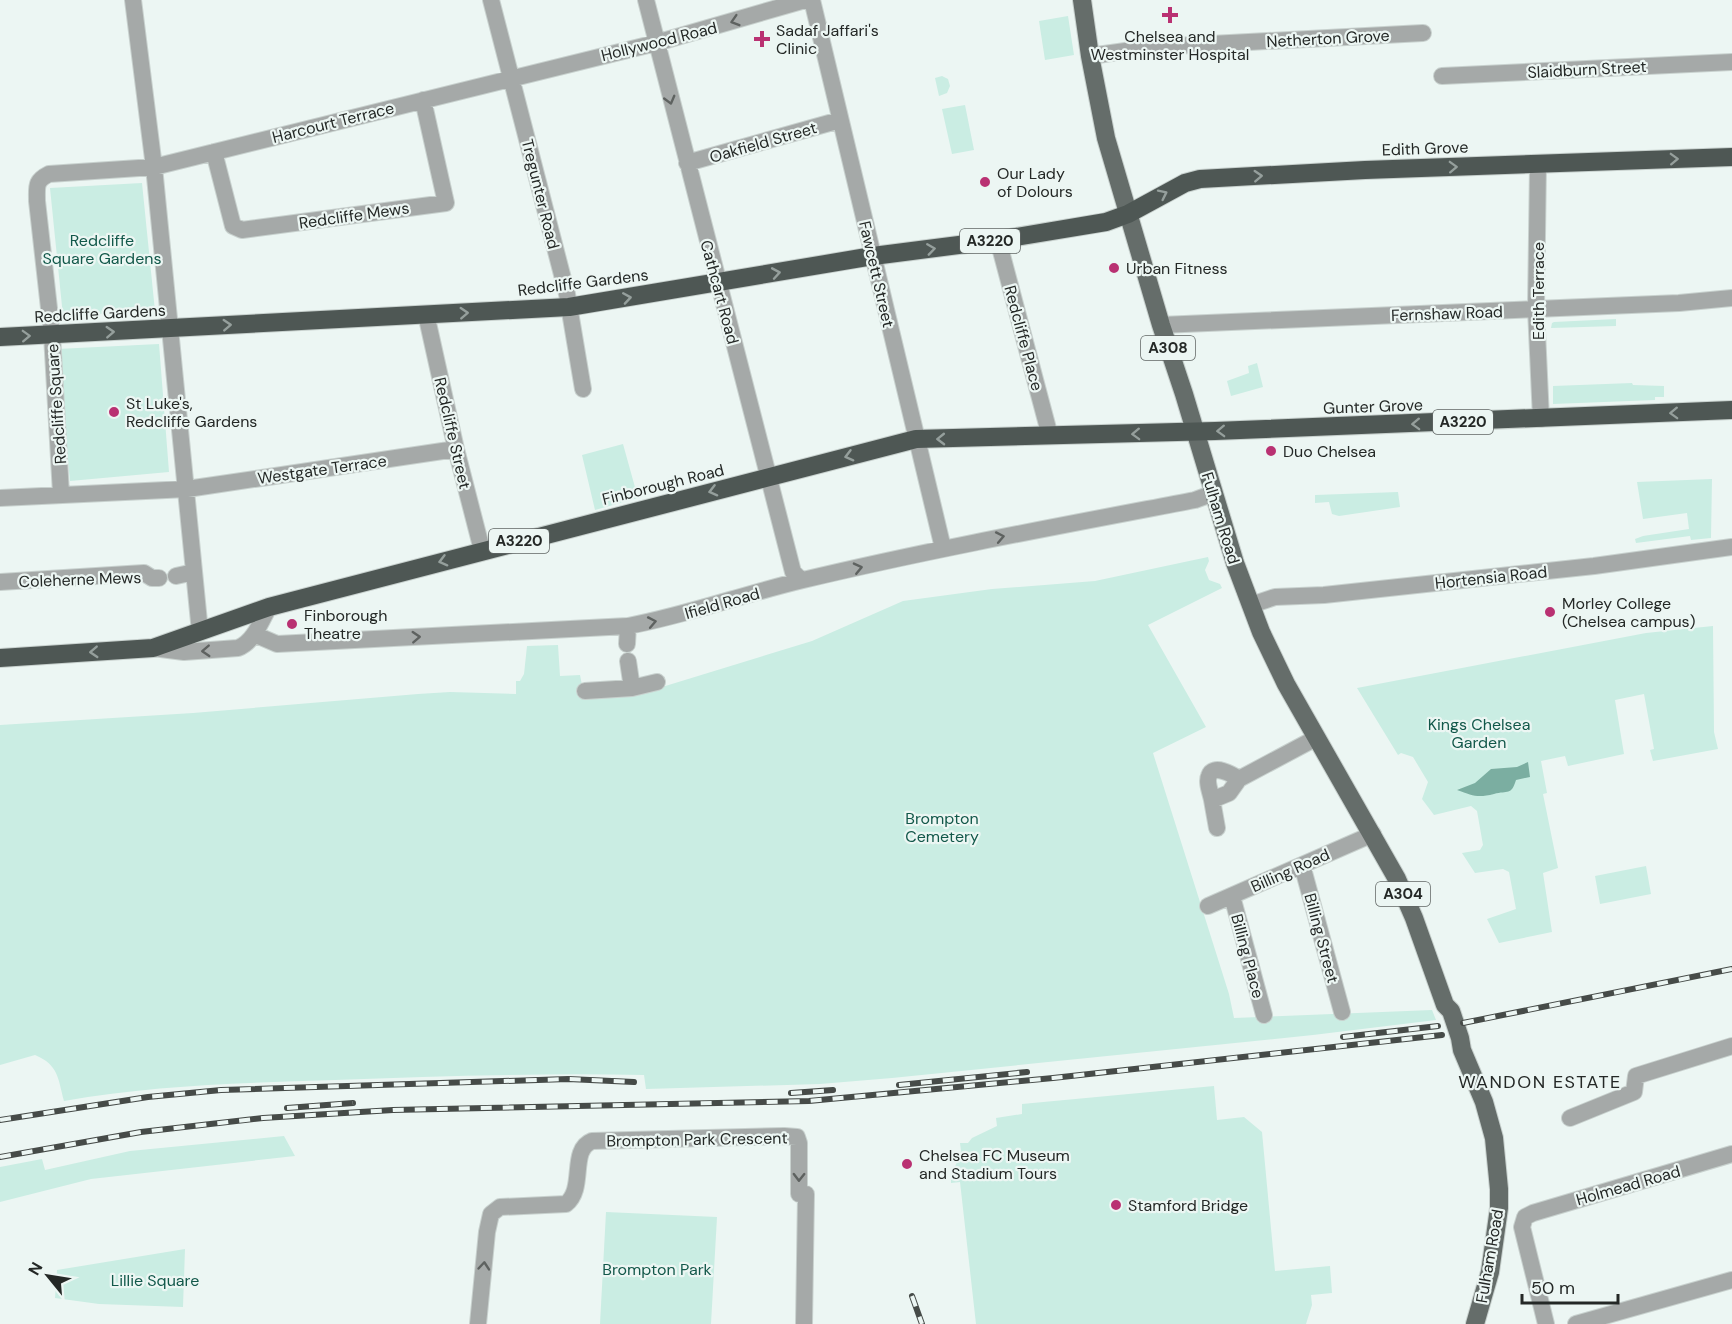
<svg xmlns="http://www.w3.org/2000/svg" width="1732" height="1324" font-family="'DM Sans',sans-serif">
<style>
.green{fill:#caede3}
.water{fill:#7baea1}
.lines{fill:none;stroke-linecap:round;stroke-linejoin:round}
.minor-casing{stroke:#c8d1ce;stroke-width:18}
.major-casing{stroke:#c8d1ce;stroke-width:20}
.highway-casing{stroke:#c8d1ce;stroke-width:20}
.minor{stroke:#a5a9a8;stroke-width:16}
.major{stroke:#656d6a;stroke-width:18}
.highway{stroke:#4e5754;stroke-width:18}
.rail-casing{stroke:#464b48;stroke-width:6}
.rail{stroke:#ecf6f3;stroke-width:4;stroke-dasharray:11;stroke-linecap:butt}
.oneway{stroke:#5e6260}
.oneway2{stroke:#959f9c}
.poi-dot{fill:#b93172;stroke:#ecf6f3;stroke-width:2}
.labels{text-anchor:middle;stroke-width:4.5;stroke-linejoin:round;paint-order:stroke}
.shield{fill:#ecf6f3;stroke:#606664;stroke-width:1.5}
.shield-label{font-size:15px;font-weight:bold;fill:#242826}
.poi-label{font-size:16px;fill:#242826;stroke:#ecf6f3;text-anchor:start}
.street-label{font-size:16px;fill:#242826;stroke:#ecf6f3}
.park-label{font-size:16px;fill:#12584a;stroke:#ecf6f3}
.neighbourhood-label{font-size:18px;letter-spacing:1.5px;fill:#242826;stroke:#ecf6f3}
</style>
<rect width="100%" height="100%" fill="#ecf6f3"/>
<path class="green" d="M 1068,16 L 1074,55 L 1045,60 L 1039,21 Z
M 942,76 L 948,79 L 950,86 L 947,93 L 939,96 L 935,78 Z
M 965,105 L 974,150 L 952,154 L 942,109 Z
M 142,183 L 155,311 L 63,316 L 50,188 Z
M 1616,319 L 1616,326 L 1551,328 L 1552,323 L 1554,322 Z
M 159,344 L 169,472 L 70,481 L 57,349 Z
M 1257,363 L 1263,387 L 1231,396 L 1227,381 L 1249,373 L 1248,366 Z
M 1632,383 L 1633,385 L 1664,386 L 1664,397 L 1655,397 L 1655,400 L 1553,404 L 1553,386 Z
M 623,444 L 638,498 L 595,510 L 582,455 Z
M 1712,479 L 1711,538 L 1691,540 L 1690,536 L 1636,543 L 1635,539 L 1643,536 L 1689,529 L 1687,513 L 1643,519 L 1637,482 Z
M 1398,492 L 1400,507 L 1339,516 L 1332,514 L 1329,502 L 1315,503 L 1315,495 Z
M 1208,557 L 1209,561 L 1205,570 L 1209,580 L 1220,584 L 1222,588 L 1148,625 L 1206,727 L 1153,753 L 1229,994 L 1234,1018 L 1432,1010 L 1436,1020 L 1313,1035 L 892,1078 L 820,1084 L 646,1089 L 644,1075 C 541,1073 438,1076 335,1080 C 245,1083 154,1085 64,1101 C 58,1079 59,1065 35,1055 L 0,1065 L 0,725 L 193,713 L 418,694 L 450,692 L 516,694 L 516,681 L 520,681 L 524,674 L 527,646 L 558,645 L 560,676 L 580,675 L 582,685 L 636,695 L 812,641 L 903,601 L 992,589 L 1095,581 Z
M 1713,626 L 1714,732 L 1718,749 L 1653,761 L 1650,750 L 1654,749 L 1644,694 L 1615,700 L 1624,754 L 1568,766 L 1565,756 L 1541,761 L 1547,793 L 1543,794 L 1558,868 L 1543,873 L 1552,932 L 1499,943 L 1487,919 L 1516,909 L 1509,872 L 1503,869 L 1475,873 L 1462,853 L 1480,850 L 1483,845 L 1477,811 L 1471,806 L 1434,815 L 1422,799 L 1428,782 L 1413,757 L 1401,753 L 1398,755 L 1357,688 L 1646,633 Z
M 1646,866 L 1651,894 L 1600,904 L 1595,876 Z
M 1214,1086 L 1217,1120 L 1244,1117 L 1262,1132 L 1275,1271 L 1330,1266 L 1332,1293 L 1311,1295 L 1312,1305 L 1306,1324 L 976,1324 L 960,1182 L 951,1183 L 951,1177 L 961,1151 L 960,1143 L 968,1143 L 972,1138 L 997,1126 L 996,1118 L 1022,1114 L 1022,1104 Z
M 284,1136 L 295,1156 L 91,1179 L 0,1202 L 0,1167 L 42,1159 L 45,1170 L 130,1151 Z
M 606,1212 L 717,1217 L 711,1324 L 600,1324 Z
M 185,1249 L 183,1307 L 99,1304 L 55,1298 L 57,1270 Z"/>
<path class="water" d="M 1528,762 L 1530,777 L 1516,780 C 1511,796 1508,790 1494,794 C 1478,798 1473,796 1457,790 L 1475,783 L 1491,769 L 1517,767 Z"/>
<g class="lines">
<g class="minor-casing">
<path id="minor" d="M 133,0 L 154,167 L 200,632
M 491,0 L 567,294 L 583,389
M 646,0 L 793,572 L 801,580
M 812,0 L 943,548
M 1090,56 L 1154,47 L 1423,33
M 1442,76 L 1732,62
M 214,152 L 233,226 L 242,230 L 446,203 L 423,100
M 687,163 L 840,120
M 1538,164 L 1536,309 L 1541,419
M 998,240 L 1050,436
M 426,314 L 456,449 L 482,550
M 1161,325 L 1679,303 L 1732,298
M 61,494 L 52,335 L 37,201 C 37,186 35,181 49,174 L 154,167 L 656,43 L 805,0
M 0,498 L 187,489 L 456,449
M 176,576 L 194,572
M 0,582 L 144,573 L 152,578 L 159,578
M 1251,605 L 1275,597 L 1324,595 L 1594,566 L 1732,547
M 254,634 L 277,644 L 628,626 C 687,615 744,594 803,580 C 933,549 1064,525 1195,500 L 1214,493
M 627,644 L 628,626
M 153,648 L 184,652 L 238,648 C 254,642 261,621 269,607
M 632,688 L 657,682
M 585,691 L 632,688 L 628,661
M 1212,800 C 1211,794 1206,782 1209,776 C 1213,763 1233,775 1239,779
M 1217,828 L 1212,800 L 1229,793 L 1239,779 L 1316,738
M 1302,865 L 1342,1012
M 1232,896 L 1264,1015
M 1208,906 L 1373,834
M 1570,1118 L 1634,1092 L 1636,1076 L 1732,1046
M 478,1324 L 487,1232 L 491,1214 L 500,1207 L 566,1204 C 586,1188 569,1150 592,1141 L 784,1136 L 797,1137 L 799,1143 L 799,1194 L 806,1194 L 804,1324
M 1546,1324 L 1522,1227 L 1525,1217 L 1533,1213 L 1732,1154
M 1576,1324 L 1732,1280"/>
</g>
<g class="major-casing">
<path id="major" d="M 1082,0 L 1090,56 L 1106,138 L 1161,325 L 1184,394 L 1235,563 L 1261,632 L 1286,684 L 1397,879 L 1414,918 L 1445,1005 L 1451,1011 L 1460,1038 L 1462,1050 L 1484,1102 L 1494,1138 L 1499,1189 L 1499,1208 L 1490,1272 L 1475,1324"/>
</g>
<g class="highway-casing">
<path id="highway" d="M 0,337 L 569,307 L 873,256 L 998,240 L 1106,222 L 1128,214 L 1185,183 L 1200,179 L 1365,170 L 1732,157
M 0,658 L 153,648 L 269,607 L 916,439 L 1215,431 L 1732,410"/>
</g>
<use href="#minor" class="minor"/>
<use href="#major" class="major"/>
<use href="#highway" class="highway"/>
<g class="rail-casing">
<path id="rail" d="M 1463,1023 L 1732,969
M 1343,1037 L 1438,1026
M 899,1085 L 1027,1072
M 791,1093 L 833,1090
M 287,1108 L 353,1103
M 0,1120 L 148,1097 L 221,1090 L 568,1079 L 634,1082
M 0,1157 L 141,1132 L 263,1118 L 393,1110 L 809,1101 L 1053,1078 L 1442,1035
M 912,1296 L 922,1324"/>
</g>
<use href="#rail" class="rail"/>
</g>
<defs><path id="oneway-chevron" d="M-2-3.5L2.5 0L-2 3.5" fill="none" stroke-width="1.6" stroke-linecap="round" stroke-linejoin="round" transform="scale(1.5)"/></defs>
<g class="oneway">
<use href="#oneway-chevron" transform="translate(735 21) rotate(163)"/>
<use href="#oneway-chevron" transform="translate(670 100) rotate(75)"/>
<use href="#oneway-chevron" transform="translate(1000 537) rotate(-11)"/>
<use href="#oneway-chevron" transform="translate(858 568) rotate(-13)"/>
<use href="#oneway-chevron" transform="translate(652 622) rotate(-11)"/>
<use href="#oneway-chevron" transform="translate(416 637) rotate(-3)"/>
<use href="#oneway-chevron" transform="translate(206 651) rotate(177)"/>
<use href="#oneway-chevron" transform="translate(799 1177) rotate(91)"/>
<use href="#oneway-chevron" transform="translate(484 1266) rotate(-85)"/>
</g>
<g class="oneway2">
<use href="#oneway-chevron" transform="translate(1674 159) rotate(-2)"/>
<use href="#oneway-chevron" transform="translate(1453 167) rotate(-2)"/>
<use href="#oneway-chevron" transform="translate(1258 176) rotate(-3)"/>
<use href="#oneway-chevron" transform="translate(1163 194) rotate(-26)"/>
<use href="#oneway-chevron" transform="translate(931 249) rotate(-8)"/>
<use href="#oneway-chevron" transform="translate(776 273) rotate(-10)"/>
<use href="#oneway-chevron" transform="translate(627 298) rotate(-9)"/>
<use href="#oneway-chevron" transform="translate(464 313) rotate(-3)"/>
<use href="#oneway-chevron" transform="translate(227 325) rotate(-3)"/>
<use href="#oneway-chevron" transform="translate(110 332) rotate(-3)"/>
<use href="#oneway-chevron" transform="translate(26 336) rotate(-2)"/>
<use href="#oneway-chevron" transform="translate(1674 413) rotate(178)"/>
<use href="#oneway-chevron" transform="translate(1416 424) rotate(178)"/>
<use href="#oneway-chevron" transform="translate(1221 431) rotate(178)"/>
<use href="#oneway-chevron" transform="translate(1136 434) rotate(178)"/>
<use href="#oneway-chevron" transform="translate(941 439) rotate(179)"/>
<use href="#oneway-chevron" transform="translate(849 456) rotate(165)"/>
<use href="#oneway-chevron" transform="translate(713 491) rotate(166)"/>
<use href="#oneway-chevron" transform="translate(443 561) rotate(165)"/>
<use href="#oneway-chevron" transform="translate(94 652) rotate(177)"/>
</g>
<g class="poi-dot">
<path d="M1167 6h6v6h6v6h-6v6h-6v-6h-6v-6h6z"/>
<path d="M759 30h6v6h6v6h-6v6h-6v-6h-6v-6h6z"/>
<circle cx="985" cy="182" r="6"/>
<circle cx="1114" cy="268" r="6"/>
<circle cx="114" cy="412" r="6"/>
<circle cx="1271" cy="451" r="6"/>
<circle cx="1550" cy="612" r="6"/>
<circle cx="292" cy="624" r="6"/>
<circle cx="907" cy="1164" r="6"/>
<circle cx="1116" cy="1205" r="6"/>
</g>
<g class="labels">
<g class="shield">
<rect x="960" y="229" width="60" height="24" rx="4.5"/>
<rect x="1141" y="336" width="54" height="24" rx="4.5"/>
<rect x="1433" y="410" width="60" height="24" rx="4.5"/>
<rect x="489" y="529" width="60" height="24" rx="4.5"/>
<rect x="1376" y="882" width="54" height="24" rx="4.5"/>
</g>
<g class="shield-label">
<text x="990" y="246">A3220</text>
<text x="1168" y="353">A308</text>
<text x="1463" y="427">A3220</text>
<text x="519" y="546">A3220</text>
<text x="1403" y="899">A304</text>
</g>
<g class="poi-label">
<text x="776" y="36">Sadaf Jaffari's<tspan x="776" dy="18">Clinic</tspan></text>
<text x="1170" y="42" text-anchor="middle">Chelsea and<tspan x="1170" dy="18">Westminster Hospital</tspan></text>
<text x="997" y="179">Our Lady<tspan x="997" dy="18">of Dolours</tspan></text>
<text x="1126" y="274">Urban Fitness</text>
<text x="126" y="409">St Luke's,<tspan x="126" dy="18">Redcliffe Gardens</tspan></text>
<text x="1283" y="457">Duo Chelsea</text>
<text x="1562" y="609">Morley College<tspan x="1562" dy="18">(Chelsea campus)</tspan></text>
<text x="304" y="621">Finborough<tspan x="304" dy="18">Theatre</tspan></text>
<text x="919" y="1161">Chelsea FC Museum<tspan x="919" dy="18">and Stadium Tours</tspan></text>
<text x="1128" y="1211">Stamford Bridge</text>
</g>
<g class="street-label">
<text transform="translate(1328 38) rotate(-3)" y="6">Netherton Grove</text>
<text transform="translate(659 41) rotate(-14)" y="6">Hollywood Road</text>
<text transform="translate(1587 69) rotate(-3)" y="6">Slaidburn Street</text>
<text transform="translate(333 122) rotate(-14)" y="6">Harcourt Terrace</text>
<text transform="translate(763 142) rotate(-16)" y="6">Oakfield Street</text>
<text transform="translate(1425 148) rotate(-2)" y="6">Edith Grove</text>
<text transform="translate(541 194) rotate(76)" y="6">Tregunter Road</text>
<text transform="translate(354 215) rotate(-8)" y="6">Redcliffe Mews</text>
<text transform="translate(877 274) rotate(77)" y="6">Fawcett Street</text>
<text transform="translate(583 282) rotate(-7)" y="6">Redcliffe Gardens</text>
<text transform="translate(1538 291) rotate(-90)" y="6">Edith Terrace</text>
<text transform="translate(720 292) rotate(75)" y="6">Cathcart Road</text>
<text transform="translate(100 313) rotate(-3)" y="6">Redcliffe Gardens</text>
<text transform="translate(1447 313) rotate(-2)" y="6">Fernshaw Road</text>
<text transform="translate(1024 338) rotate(75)" y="6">Redcliffe Place</text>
<text transform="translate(56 404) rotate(-94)" y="6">Redcliffe Square</text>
<text transform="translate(1373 406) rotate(-2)" y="6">Gunter Grove</text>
<text transform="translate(453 433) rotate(77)" y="6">Redcliffe Street</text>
<text transform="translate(322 469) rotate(-8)" y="6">Westgate Terrace</text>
<text transform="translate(663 484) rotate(-14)" y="6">Finborough Road</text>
<text transform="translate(1221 518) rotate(73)" y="6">Fulham Road</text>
<text transform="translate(1491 577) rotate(-6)" y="6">Hortensia Road</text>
<text transform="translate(80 579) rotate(-2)" y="6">Coleherne Mews</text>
<text transform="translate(722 603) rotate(-16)" y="6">Ifield Road</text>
<text transform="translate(1290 870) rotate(-24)" y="6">Billing Road</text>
<text transform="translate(1322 938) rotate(75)" y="6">Billing Street</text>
<text transform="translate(1248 956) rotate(75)" y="6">Billing Place</text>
<text transform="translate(697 1139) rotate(-1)" y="6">Brompton Park Crescent</text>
<text transform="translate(1628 1185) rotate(-16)" y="6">Holmead Road</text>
<text transform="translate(1489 1256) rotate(-80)" y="6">Fulham Road</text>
</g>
<g class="park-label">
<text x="102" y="246">Redcliffe<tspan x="102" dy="18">Square Gardens</tspan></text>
<text x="1479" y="730">Kings Chelsea<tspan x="1479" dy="18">Garden</tspan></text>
<text x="942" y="824">Brompton<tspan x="942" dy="18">Cemetery</tspan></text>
<text x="657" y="1275">Brompton Park</text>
<text x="155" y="1286">Lillie Square</text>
</g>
<g class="neighbourhood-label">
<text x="1540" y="1088">WANDON ESTATE</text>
</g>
</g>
<g transform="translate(48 1276) rotate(300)" stroke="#ecf6f3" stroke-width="4.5" paint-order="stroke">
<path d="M0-4.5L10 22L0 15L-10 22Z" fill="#242826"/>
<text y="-9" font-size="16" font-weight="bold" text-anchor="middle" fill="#242826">N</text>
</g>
<path d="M1522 1294v9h96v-9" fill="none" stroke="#242826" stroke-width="3"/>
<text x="1531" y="1294" font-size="18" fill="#242826" stroke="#ecf6f3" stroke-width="4.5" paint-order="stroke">50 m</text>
</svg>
